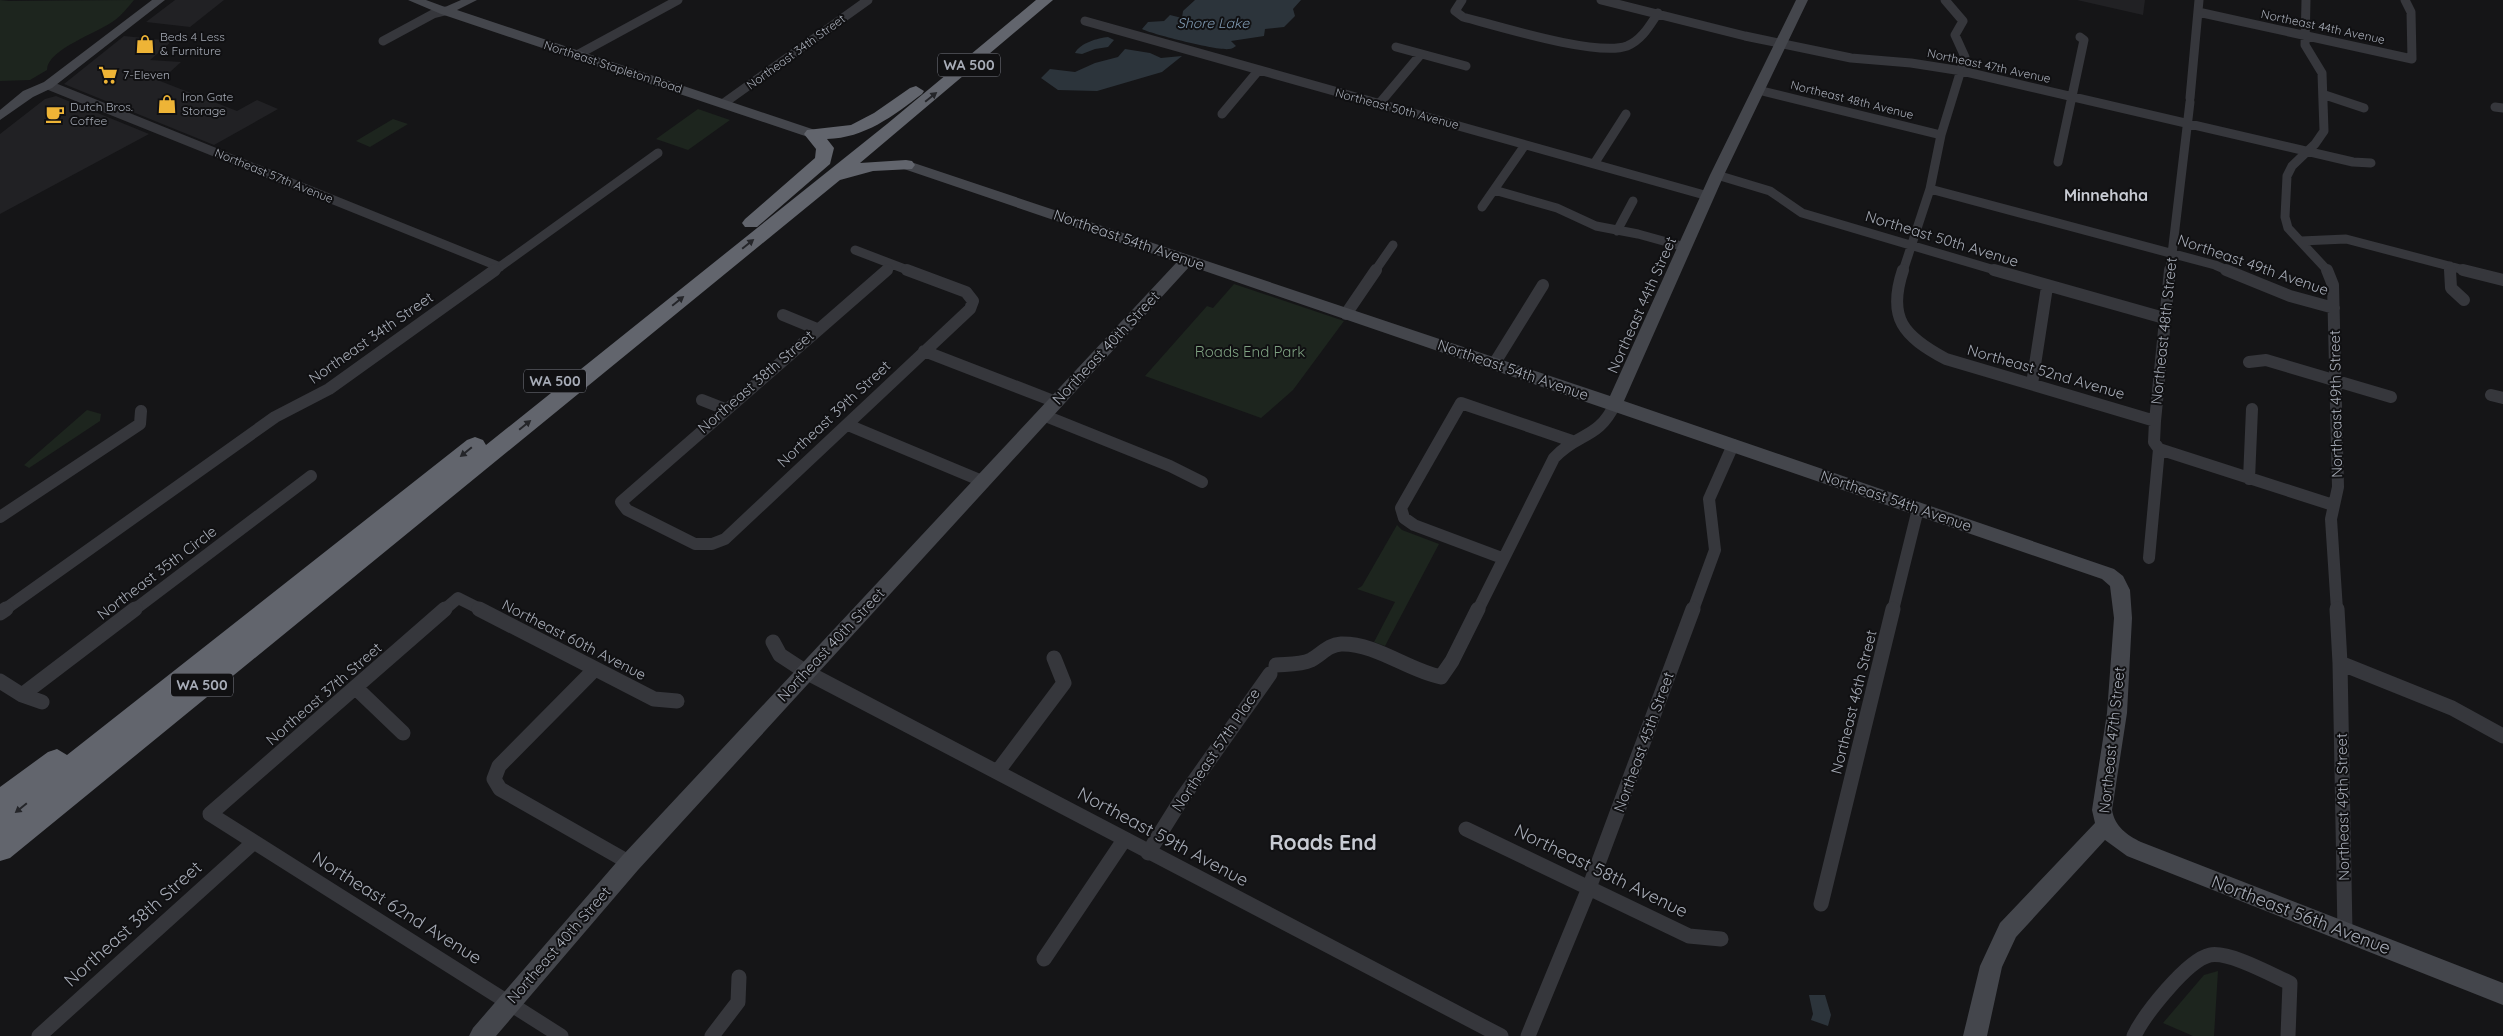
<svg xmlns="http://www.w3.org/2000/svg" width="2503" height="1036" font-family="Quicksand,sans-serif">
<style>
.built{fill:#212124}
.green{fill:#1d251e}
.water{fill:#2c343b}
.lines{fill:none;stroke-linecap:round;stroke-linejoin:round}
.street-far2{stroke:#36373c;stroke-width:9}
.street-far1{stroke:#36373c;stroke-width:12}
.street{stroke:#36373c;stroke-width:15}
.secondary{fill:#44464c;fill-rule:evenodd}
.highway{fill:#62656d;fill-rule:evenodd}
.oneway{fill:#242529}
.labels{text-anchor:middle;stroke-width:4;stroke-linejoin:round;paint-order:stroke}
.far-street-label{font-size:12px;fill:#a7acb7;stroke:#101012}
.far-poi-label{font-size:12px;fill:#a7acb7;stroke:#101012;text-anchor:start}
.far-water-label{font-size:14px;font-style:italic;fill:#7f99b1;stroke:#101012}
.shield{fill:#101012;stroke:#7a7d86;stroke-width:1}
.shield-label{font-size:14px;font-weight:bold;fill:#a7acb7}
.street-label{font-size:15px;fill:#a7acb7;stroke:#101012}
.park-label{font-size:15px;fill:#7fa282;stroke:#101012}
.far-district-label{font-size:16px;font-weight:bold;fill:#c8cbd3;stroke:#101012}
.near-street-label{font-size:18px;fill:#a7acb7;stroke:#101012}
.near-quarter-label{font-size:21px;font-weight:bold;fill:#c8cbd3;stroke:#101012}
</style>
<rect width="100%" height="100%" fill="#151517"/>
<path class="built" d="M 175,0 L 224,0 L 190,27 L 146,22 Z
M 2077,0 L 2145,0 L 2143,15 Z
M 124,36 L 172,41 L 150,60 L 181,62 L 160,81 L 237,111 L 257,100 L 278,109 L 214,145 L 64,84 Z
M 56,96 L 149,134 L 0,214 L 0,134 L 45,99 Z"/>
<path class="green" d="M 0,0 L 9,1 L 134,0 C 128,7 122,15 115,20 C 100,32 47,49 47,70 L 30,80 L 0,81 Z
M 698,109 L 730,120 L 688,150 L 656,139 Z
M 393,119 L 408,124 L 370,147 L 356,141 Z
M 1234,284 L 1344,321 L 1293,390 L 1261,418 L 1145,376 L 1207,306 L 1213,308 Z
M 87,410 L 101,414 L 100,421 L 29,468 L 24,465 Z
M 1397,525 L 1402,530 L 1439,544 L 1385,646 L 1374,642 L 1395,602 L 1357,589 L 1362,586 Z
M 2218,971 L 2214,1036 L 2193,1036 L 2163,1023 L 2204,975 Z"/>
<path class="water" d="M 1195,0 L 1301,0 L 1293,9 L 1295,16 L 1284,27 L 1265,29 L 1264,36 L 1231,41 L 1236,46 C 1234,47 1232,49 1229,49 C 1219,51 1151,34 1142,29 L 1148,22 L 1164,21 L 1170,15 L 1182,18 L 1183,11 Z
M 1108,37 L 1114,40 L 1108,47 L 1095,49 L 1082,54 L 1075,53 C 1080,43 1098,38 1108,37 Z
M 1125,49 L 1150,53 L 1161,58 L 1182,56 L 1162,72 L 1097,91 L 1058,90 L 1041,78 L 1050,69 L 1075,72 L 1095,63 L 1118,57 Z
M 1809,995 L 1825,995 L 1831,1015 L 1828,1026 L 1811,1020 L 1813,1014 Z"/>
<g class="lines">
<path class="street-far2" d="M 1462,0 L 1455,11 L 1463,17 C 1498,26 1597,57 1627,46 C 1642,40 1650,25 1658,13
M 1601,0 L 1745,36 L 1851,58 L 1911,63 L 1962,71 L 2353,162 L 2371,163
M 2306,0 L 2305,45 L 2322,73 L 2324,131 L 2315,144 L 2292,166 L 2287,176 L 2285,217 L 2288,228 L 2328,271
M 2198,12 L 2412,59 L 2411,12 L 2405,0
M 1085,21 L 1708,196
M 383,41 L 433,14 L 445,11
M 1396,47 L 1466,66
M 577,55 L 678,0
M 48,85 L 500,267
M 1758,90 L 1941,135
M 2325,95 L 2364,108
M 2190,98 L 2199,0
M 724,103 L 868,0
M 1379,104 L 1421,54
M 2495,107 L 2503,108
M 1222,114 L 1258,71
M 2058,162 L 2084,40 L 2080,37
M 1594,164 L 1626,114
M 1717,175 L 1770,191 L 1802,213 L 1998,271
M 1930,189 L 2215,265 L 2229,271
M 1494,190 L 1557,208 L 1596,226 L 1638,234 L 1685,247
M 1482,207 L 1525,145
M 1617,231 L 1633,201
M 2301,241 L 2346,239 L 2468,271
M 855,250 L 910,271
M 2450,266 L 2450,271
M 494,271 L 658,153
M 885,271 L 892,265
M 1375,271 L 1393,245
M 1903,271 L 1930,189 L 1941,135 L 1965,57 L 1955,35 L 1963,21 L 1945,0
M 2170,271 L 2190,102"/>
<path class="street-far1" d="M 887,270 L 621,502 L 627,510 L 695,544 L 712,544 L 725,539 L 970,309 L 973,301 L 966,292 L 907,270
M 1903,270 C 1887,318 1903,336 1946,359 L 2155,421
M 1994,270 L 2164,318
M 2226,270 L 2290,296 L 2334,308
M 2327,270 L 2333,285 L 2338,487 L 2331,519 L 2337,610
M 2450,270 L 2451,288 L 2464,300
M 2463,270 L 2503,280
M 1346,314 L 1376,270
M 783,315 L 817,329
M 924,351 L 1056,402
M 2249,362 L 2266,360 L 2391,397
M 1494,364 L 1543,285
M 2032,384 L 2047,287
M 2491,395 L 2503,398
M 702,400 L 725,409
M 1043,415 L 1170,466 L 1202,482
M 848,425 L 982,481
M 2159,449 L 2333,505
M 2249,479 L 2252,409
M 0,517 L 140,424 L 141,411
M 1502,558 L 1414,525 L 1404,518 L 1401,508 L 1461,403 L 1572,441
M 2149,558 L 2159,449 L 2154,442 L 2155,421 L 2170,270
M 4,610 L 275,417 L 329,389 L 495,270
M 134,610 L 311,476
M 444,610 L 458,598 L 482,610
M 1478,610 L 1554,458 C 1578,432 1598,440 1615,404
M 1693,610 L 1715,550 L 1709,499 L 1733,445
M 1893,610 L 1918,509"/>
<path class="street" d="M 445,609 L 210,814 L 561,1036
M 479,609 L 654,699 L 677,701
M 2337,609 L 2340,663 L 2345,932
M 0,613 L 6,609
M 773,642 L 780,655 L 806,672 L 1501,1036
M 2340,663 L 2452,708 L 2503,736
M 1276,665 C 1287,664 1300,665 1311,660 C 1322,654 1328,645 1341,644 C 1376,643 1407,670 1441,677 L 1452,661 L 1478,609
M 595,669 L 499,766 L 494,779 L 500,789 L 630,863
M 0,681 L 22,695 L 42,702
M 356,688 L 403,733
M 22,695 L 135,609
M 998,771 L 1064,683 L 1054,658
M 1466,829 L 1689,936 L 1721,939
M 1148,853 L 1183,797 L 1270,674
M 1821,904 L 1893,609
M 1044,959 L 1124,840
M 39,1036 L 254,842
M 712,1036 L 738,1002 L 739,977
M 1528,1036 L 1589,888 L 1693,609
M 2134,1036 C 2144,1015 2187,960 2210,955 C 2229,951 2272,975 2290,983 L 2288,1036"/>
<path class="secondary" d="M 152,0 L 165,0 L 52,88 L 33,97 L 0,120 L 0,110 L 23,91 L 44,82 Z
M 408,0 L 426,0 L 445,7 L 461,0 L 477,0 L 457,10 L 818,131 L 820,134 L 813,138 L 808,137 L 441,14 Z
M 1796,0 L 1808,0 L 1724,175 L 1624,401 L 2114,569 L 2123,576 L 2130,590 L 2132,618 L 2127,713 L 2112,810 C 2115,827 2127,835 2141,842 L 2503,983 L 2503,1005 L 2127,856 L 2105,840 L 2016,937 L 2002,967 L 1987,1036 L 1963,1036 L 1980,966 L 2000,923 L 2095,823 L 2092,810 L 2107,713 L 2114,618 L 2110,586 L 2102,579 L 1190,266 L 638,870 L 496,1036 L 469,1036 L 473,1028 L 622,856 L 1177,262 L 901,168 L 899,165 L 901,162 L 911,162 L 1610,396 L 1710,175 Z"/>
<path class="highway" d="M 1036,0 L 1053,0 L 860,163 L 906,160 L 912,161 L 915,165 L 912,169 L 873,171 L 840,180 L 10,858 L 0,861 L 0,787 L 48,752 L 57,749 L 67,755 L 467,440 L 475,437 L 483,440 L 486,445 L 887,124 Z
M 916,86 L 924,91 L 922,94 C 893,116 865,138 827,139 L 834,148 L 830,164 L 757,227 L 745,227 L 742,223 L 745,219 L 815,158 L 816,149 L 804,134 L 807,130 L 851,125 L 874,113 L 910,88 Z"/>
</g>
<defs><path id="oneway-solid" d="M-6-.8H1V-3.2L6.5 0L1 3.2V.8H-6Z" transform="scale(1.25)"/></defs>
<g class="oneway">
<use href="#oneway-solid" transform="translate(931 97) rotate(-39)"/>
<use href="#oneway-solid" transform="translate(748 244) rotate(-39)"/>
<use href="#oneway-solid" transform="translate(678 301) rotate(-39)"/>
<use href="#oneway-solid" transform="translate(525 425) rotate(-39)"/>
<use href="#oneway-solid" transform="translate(466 452) rotate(141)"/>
<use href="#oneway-solid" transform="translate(21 808) rotate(141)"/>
</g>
<defs>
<g id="shop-bare" transform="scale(1.5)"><path d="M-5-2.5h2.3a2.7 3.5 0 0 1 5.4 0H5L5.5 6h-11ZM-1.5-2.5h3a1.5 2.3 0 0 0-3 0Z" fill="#eeb436" stroke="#101012" stroke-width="2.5" paint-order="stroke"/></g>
<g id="supermarket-bare" transform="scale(1.5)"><path d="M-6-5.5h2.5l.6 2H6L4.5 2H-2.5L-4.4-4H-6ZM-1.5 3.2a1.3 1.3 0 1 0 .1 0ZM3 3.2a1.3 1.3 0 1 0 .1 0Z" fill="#eeb436" stroke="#101012" stroke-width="2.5" paint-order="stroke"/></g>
<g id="cafe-bare" transform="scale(1.5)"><path d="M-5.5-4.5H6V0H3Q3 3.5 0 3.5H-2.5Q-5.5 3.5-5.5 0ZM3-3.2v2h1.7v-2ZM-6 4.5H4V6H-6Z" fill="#eeb436" stroke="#101012" stroke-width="2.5" paint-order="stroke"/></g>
</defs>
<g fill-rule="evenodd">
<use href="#shop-bare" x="145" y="44"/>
<use href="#supermarket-bare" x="108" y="75"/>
<use href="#shop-bare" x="167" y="104"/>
<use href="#cafe-bare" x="55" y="114"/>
</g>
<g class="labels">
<g class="far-street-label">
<text transform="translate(2323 27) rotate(12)" y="4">Northeast 44th Avenue</text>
<text transform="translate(796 52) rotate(-36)" y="4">Northeast 34th Street</text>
<text transform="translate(1989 66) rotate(12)" y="4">Northeast 47th Avenue</text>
<text transform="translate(613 67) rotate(18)" y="4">Northeast Stapleton Road</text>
<text transform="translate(1852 100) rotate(14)" y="4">Northeast 48th Avenue</text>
<text transform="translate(1397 109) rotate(15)" y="4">Northeast 50th Avenue</text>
<text transform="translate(274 176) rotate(22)" y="4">Northeast 57th Avenue</text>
</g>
<g class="far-poi-label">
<text x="160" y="41">Beds 4 Less<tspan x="160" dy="14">&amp; Furniture</tspan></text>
<text x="123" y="79">7-Eleven</text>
<text x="182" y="101">Iron Gate<tspan x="182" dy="14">Storage</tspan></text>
<text x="70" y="111">Dutch Bros.<tspan x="70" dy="14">Coffee</tspan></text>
</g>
<g class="far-water-label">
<text x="1213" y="28">Shore Lake</text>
</g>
<g class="shield">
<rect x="938" y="53.5" width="62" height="23" rx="4"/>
<rect x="524" y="369.5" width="62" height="23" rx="4"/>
<rect x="171" y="673.5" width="62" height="23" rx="4"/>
</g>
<g class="shield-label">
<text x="969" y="70">WA 500</text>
<text x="555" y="386">WA 500</text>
<text x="202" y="690">WA 500</text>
</g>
<g class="street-label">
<text transform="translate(1942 239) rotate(17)" y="5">Northeast 50th Avenue</text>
<text transform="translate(1129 240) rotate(19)" y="5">Northeast 54th Avenue</text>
<text transform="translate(2253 265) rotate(19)" y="5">Northeast 49th Avenue</text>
<text transform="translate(1642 305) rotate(-66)" y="5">Northeast 44th Street</text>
<text transform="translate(2164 331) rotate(-84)" y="5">Northeast 48th Street</text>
<text transform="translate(371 338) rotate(-35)" y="5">Northeast 34th Street</text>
<text transform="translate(1106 348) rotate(-47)" y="5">Northeast 40th Street</text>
<text transform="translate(1513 370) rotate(19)" y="5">Northeast 54th Avenue</text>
<text transform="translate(2046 372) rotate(16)" y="5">Northeast 52nd Avenue</text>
<text transform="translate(756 382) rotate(-41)" y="5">Northeast 38th Street</text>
<text transform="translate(2336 404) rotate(-91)" y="5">Northeast 49th Street</text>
<text transform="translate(834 414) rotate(-43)" y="5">Northeast 39th Street</text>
<text transform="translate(1896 501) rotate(19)" y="5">Northeast 54th Avenue</text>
<text transform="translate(157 573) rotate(-37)" y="5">Northeast 35th Circle</text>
<text transform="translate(574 640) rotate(27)" y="5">Northeast 60th Avenue</text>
<text transform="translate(831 645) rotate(-47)" y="5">Northeast 40th Street</text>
<text transform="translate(324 694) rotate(-41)" y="5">Northeast 37th Street</text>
<text transform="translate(1854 702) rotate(-76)" y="5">Northeast 46th Street</text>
<text transform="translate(2112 740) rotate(-84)" y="5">Northeast 47th Street</text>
<text transform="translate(1644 742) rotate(-70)" y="5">Northeast 45th Street</text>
<text transform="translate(1216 750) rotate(-56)" y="5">Northeast 57th Place</text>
<text transform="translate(2343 807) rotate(-91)" y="5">Northeast 49th Street</text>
<text transform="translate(559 945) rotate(-49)" y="5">Northeast 40th Street</text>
</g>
<g class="park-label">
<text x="1250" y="357">Roads End Park</text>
</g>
<g class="far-district-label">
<text x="2106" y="201">Minnehaha</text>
</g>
<g class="near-street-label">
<text transform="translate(1163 837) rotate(28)" y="6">Northeast 59th Avenue</text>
<text transform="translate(1601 871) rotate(26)" y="6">Northeast 58th Avenue</text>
<text transform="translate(397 908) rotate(32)" y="6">Northeast 62nd Avenue</text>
<text transform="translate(2301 915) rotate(21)" y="6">Northeast 56th Avenue</text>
<text transform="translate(133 924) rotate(-42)" y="6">Northeast 38th Street</text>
</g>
<g class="near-quarter-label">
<text x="1323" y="850">Roads End</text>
</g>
</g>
</svg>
